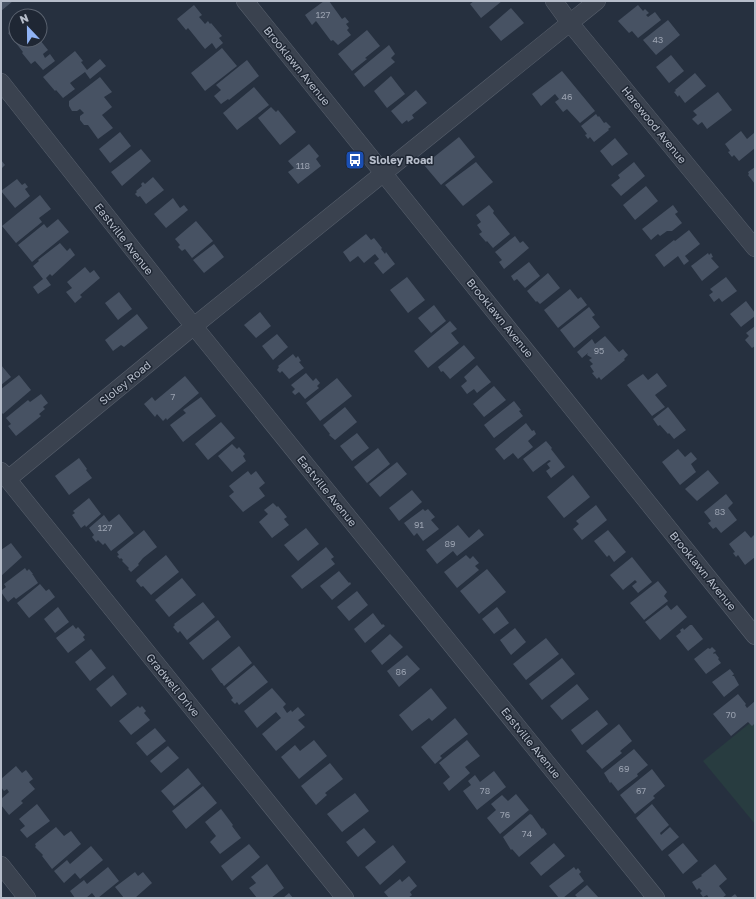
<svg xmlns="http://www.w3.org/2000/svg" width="756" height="899" font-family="'Golos Text',sans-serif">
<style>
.green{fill:#283c40}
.building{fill:#475263}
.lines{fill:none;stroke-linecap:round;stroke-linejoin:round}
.minor-casing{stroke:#58606d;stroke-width:18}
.minor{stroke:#3a424f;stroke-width:17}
.labels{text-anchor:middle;stroke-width:3;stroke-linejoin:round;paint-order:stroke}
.number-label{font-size:9px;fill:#9aa2b0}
.street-label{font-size:11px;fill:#b6bdca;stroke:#1f2734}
.poi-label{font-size:11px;font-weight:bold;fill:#b6bdca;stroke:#1f2734;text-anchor:start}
</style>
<rect width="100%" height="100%" fill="#26303f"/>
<path class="green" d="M 755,719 L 755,824 L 703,761 Z"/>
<path class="building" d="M 1,1 L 13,1 L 1,11 Z
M 324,1 L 329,1 L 342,19 L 345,17 L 349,22 L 346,24 L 349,28 L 347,30 L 351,35 L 338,45 L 333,40 L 331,41 L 316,21 L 312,25 L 305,15 Z
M 474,1 L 502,1 L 481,18 L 470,4 Z
M 194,5 L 202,15 L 199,17 L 205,24 L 208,21 L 210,24 L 211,23 L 222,36 L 219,38 L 223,43 L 216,49 L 212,43 L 205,49 L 188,28 L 186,30 L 177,19 Z
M 638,5 L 643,11 L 645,9 L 649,13 L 646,15 L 648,17 L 655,12 L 661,20 L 638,38 L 632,31 L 629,33 L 618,21 Z
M 511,8 L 524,23 L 501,41 L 489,27 Z
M 668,20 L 680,35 L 656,55 L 643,40 Z
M 16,27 L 16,40 L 40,40 L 48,50 L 43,54 L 45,58 L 50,54 L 55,61 L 43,70 L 35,61 L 31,64 L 22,53 L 23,52 L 8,33 Z
M 367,30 L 380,46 L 365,58 L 367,59 L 352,71 L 338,54 Z
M 389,45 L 395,54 L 391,58 L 395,62 L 364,87 L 354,74 Z
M 222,48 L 237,66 L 205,91 L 191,73 Z
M 75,51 L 83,61 L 81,62 L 87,70 L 100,59 L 106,66 L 90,79 L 85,72 L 70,83 L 75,89 L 63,98 L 56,90 L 55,91 L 43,77 Z
M 671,55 L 684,71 L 669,83 L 656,67 Z
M 247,60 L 259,76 L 229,100 L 228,99 L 221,104 L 214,96 L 221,90 L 216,85 Z
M 562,71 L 595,111 L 580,123 L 567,109 L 563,112 L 555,102 L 559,99 L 555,94 L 541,106 L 532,94 Z
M 695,73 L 706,86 L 685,103 L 679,95 L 678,97 L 674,92 L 676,91 L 675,90 Z
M 391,76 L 405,94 L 387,108 L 374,91 Z
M 100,77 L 112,92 L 104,97 L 112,107 L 102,115 L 113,128 L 98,139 L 88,125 L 84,125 L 80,120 L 80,116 L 84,113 L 80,109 L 77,111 L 72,111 L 69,106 L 69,101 Z
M 254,87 L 269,105 L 237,130 L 223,113 Z
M 416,90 L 427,103 L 412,115 L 414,118 L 408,122 L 407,120 L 402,124 L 391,111 Z
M 718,92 L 732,110 L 707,129 L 702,122 L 698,125 L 692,119 L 697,115 L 693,111 Z
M 271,107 L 276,112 L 278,110 L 296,132 L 280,145 L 258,118 Z
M 596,114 L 598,117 L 599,116 L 604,123 L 606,122 L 611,127 L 608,129 L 609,130 L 594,142 L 590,137 L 588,139 L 585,135 L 587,134 L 581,126 Z
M 741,131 L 747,139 L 754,133 L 755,135 L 755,148 L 739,161 L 734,155 L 732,157 L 728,152 L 730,151 L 725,144 Z
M 120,132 L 131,146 L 110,163 L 99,149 Z
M 459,137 L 475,157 L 441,185 L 424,165 Z
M 615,138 L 628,154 L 612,166 L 600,151 Z
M 309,144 L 319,156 L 316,159 L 321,166 L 298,184 L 288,172 L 294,168 L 288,161 Z
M 141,149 L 151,161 L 122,186 L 111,172 Z
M 1,160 L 5,165 L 1,169 Z
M 476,162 L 493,182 L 463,206 L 445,185 Z
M 634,162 L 645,176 L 621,196 L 611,185 L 620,178 L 618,175 Z
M 755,167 L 755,184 L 748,175 L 749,174 L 748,172 Z
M 153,177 L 164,190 L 146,204 L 140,196 L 138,197 L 135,194 L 137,192 L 136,191 L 142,186 L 141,184 L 143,182 L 145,184 Z
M 17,179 L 22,185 L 25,183 L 28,187 L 25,189 L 30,196 L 15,208 L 1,191 Z
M 646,186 L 658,201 L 635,220 L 623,205 Z
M 40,195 L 51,209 L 39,218 L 42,222 L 16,243 L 2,226 Z
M 173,198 L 180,208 L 184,205 L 188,210 L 166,228 L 154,214 Z
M 489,205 L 494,211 L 493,213 L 510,234 L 493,248 L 487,241 L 486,242 L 479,234 L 482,232 L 477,225 L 481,222 L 476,215 Z
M 673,205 L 678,212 L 675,214 L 682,223 L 672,231 L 667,231 L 660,236 L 658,234 L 651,240 L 642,229 Z
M 58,219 L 69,232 L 32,262 L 18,245 L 44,224 L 47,228 Z
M 196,221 L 213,241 L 192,258 L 185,249 L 182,251 L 178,247 L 180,245 L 175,239 Z
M 689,230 L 700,244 L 685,256 L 689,261 L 684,265 L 678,256 L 664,267 L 655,255 L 674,240 L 675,241 Z
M 366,234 L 371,240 L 374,238 L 382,248 L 381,249 L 385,254 L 386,252 L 395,264 L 383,274 L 374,263 L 379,259 L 375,254 L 364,263 L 358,256 L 350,262 L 343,252 Z
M 515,236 L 520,243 L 523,241 L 529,248 L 504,269 L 499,262 L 502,260 L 495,252 Z
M 60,243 L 67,251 L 70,248 L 75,255 L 52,276 L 50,274 L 46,278 L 51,285 L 38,294 L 33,287 L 43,279 L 33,266 L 39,261 L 38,260 Z
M 214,244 L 224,257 L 204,273 L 193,260 Z
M 708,253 L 709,255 L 711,253 L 713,257 L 711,258 L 719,267 L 702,281 L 691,266 Z
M 529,262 L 540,276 L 525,288 L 517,279 L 514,281 L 511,276 Z
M 85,267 L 90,273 L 94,270 L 100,278 L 80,295 L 82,297 L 75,303 L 66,292 L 72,288 L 67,282 Z
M 548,273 L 560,288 L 540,304 L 537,301 L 536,302 L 527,291 Z
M 407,277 L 425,300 L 408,313 L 390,290 Z
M 726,277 L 737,291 L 722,302 L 719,298 L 714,302 L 709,295 L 713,292 L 710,289 Z
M 570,289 L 578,299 L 581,297 L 587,305 L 558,328 L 544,310 Z
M 119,292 L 132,309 L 118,320 L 105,303 Z
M 746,301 L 755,313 L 755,316 L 741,327 L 730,314 Z
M 434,305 L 446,321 L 431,333 L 418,318 Z
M 589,307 L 595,315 L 592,317 L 600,327 L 574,348 L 560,330 Z
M 260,312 L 271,326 L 256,338 L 244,325 Z
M 137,314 L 148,328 L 124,347 L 121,345 L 113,351 L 105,340 Z
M 450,321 L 457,329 L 451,333 L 459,343 L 428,368 L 414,351 Z
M 755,326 L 755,346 L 752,348 L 745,340 L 749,336 L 746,333 Z
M 277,334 L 288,347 L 273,360 L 262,346 Z
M 605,336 L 619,352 L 623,349 L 628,355 L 624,359 L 625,360 L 601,380 L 599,377 L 597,379 L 592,373 L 594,372 L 590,366 L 593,364 L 589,360 L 592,358 L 587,355 L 588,353 L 582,358 L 577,352 L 592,339 L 595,344 Z
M 464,345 L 475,358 L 450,379 L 443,371 L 441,372 L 438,367 Z
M 293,354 L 296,358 L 298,356 L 301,361 L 299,362 L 304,368 L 289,379 L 282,371 L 280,373 L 277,370 L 279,367 L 278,366 Z
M 1,365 L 11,377 L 1,385 Z
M 477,365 L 491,382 L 477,393 L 474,389 L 467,394 L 461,386 L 467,381 L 464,377 Z
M 306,373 L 313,381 L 316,378 L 320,383 L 317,386 L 319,388 L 305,399 L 299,392 L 295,395 L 292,392 L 295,389 L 291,385 Z
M 657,373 L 667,386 L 655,395 L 665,407 L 652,416 L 627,385 L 643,374 L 648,380 Z
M 19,375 L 31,390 L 3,414 L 1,412 L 1,389 Z
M 185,376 L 199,393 L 167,420 L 166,418 L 163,421 L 157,414 L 155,417 L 144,404 L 152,397 L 155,401 Z
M 337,378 L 352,396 L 320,421 L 306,403 Z
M 494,386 L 506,400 L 484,417 L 473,404 Z
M 41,394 L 48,403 L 43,407 L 45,409 L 39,414 L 41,416 L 16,436 L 8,426 L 11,424 L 6,418 L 28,400 L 30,402 Z
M 201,397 L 216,416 L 183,442 L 170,425 L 186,413 L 183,410 Z
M 514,401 L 521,410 L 519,411 L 523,416 L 494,438 L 484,425 Z
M 345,407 L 357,422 L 335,440 L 329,435 L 330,434 L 323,425 Z
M 668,407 L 686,430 L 674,439 L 669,433 L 668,434 L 660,425 L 658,426 L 653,419 Z
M 221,422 L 235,438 L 208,460 L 195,444 Z
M 526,423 L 532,431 L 534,430 L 536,434 L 528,441 L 533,447 L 518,459 L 513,453 L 504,460 L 495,449 Z
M 357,433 L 369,448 L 352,461 L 340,446 Z
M 546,441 L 552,448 L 551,449 L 565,467 L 551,478 L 546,471 L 550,468 L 547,464 L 551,461 L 549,460 L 533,472 L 523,459 Z
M 232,444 L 237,449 L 239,447 L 245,454 L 243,456 L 246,461 L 232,472 L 218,456 Z
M 378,448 L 390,464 L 367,483 L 354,467 Z
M 678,449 L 685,457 L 691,452 L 697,459 L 691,464 L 696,472 L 680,485 L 662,462 Z
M 79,458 L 87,469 L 86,470 L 92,478 L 69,495 L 55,476 Z
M 397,462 L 407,474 L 380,497 L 369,484 Z
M 708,470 L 719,483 L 697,501 L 685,489 Z
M 248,471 L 251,475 L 256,471 L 265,483 L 259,488 L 265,496 L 243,512 L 229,496 L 234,492 L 229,486 Z
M 573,475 L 590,497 L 564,518 L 547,497 Z
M 412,490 L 422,502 L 399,521 L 389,508 Z
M 726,494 L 733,503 L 728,508 L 737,520 L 721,533 L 716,527 L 713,529 L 708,523 L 711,521 L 704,512 Z
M 89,498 L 101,514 L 86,527 L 85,525 L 81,528 L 72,515 L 75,513 L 73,511 Z
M 273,503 L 277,507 L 278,506 L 287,517 L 284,519 L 289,525 L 272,538 L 259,522 L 268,514 L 264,510 Z
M 596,505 L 607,520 L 582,540 L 573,529 L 579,524 L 576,521 Z
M 423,509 L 425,511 L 428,509 L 435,517 L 431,520 L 439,529 L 423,541 L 417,533 L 414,536 L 404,523 Z
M 119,514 L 134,533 L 111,551 L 105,543 L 103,545 L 98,540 L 96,542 L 92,537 L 94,535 L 89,528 L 104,515 L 109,522 Z
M 458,525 L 469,538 L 479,529 L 484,535 L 457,556 L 453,551 L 437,564 L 426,550 Z
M 306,528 L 319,544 L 298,561 L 284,545 Z
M 144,530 L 157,547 L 143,558 L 138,564 L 139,565 L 131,572 L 128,569 L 129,568 L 122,561 L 123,560 L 121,558 L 120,559 L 117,556 L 119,555 L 117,552 Z
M 608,530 L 626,552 L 614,562 L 609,555 L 607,557 L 594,541 Z
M 745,531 L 751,538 L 755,534 L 755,557 L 745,565 L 738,555 L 736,557 L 733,553 L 735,552 L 729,544 Z
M 11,543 L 22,557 L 1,576 L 1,550 Z
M 326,547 L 334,557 L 331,559 L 335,564 L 302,589 L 291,576 Z
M 166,555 L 179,572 L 151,595 L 143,586 L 141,587 L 136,581 L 137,579 Z
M 466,555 L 470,559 L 473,556 L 479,563 L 475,566 L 479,570 L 457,588 L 444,572 Z
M 632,557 L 652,582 L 638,593 L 632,586 L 637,582 L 635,580 L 623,590 L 610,575 Z
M 25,568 L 27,571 L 29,569 L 33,574 L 32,575 L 33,575 L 38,583 L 16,599 L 14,597 L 8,602 L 1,592 L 1,591 L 6,587 L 4,584 Z
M 487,569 L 506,592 L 479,614 L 460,591 Z
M 339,571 L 349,583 L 350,582 L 351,584 L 332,600 L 320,586 Z
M 182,578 L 196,595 L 169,617 L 155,600 Z
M 658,581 L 667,592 L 664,596 L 668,601 L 644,620 L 630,603 Z
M 40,584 L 46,591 L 49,589 L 55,597 L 29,618 L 17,603 Z
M 357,591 L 368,605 L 349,621 L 337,607 Z
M 203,602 L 215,617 L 187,640 L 180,631 L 178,633 L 173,627 L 175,625 L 174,624 Z
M 667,605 L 671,610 L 677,605 L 687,617 L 660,640 L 645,622 Z
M 58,607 L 69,622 L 55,633 L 44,619 Z
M 497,607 L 509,623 L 494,634 L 482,619 Z
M 373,613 L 382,625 L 383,624 L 385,626 L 365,643 L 354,629 Z
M 218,620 L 231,637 L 203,660 L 189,643 Z
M 73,625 L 76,629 L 78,627 L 85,635 L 83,637 L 85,640 L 68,653 L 56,638 Z
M 690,625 L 692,625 L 703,639 L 688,651 L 676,636 L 681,632 L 680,630 L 683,628 L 684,630 Z
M 515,628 L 526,642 L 511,655 L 500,640 Z
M 390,634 L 403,647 L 382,665 L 371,651 Z
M 546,638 L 559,654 L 526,680 L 513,664 Z
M 239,646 L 252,663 L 224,686 L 222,683 L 221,683 L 211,669 Z
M 712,647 L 716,651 L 713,653 L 714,654 L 715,653 L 719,658 L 718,659 L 721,663 L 706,674 L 694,659 L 708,648 L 710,649 Z
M 91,649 L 106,668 L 90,681 L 75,662 Z
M 407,655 L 420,669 L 399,687 L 387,671 Z
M 562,658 L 575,674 L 542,700 L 529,684 Z
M 254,665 L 268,682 L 239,705 L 237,702 L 235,704 L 231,700 L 233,698 L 226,688 Z
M 730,669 L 734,674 L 732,676 L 734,676 L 739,685 L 724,697 L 712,682 Z
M 113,675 L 127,694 L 111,707 L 96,689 Z
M 577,684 L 589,699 L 562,720 L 550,706 Z
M 272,688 L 286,704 L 283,707 L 287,713 L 291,710 L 292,712 L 298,707 L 305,715 L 298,720 L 305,727 L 276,751 L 262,734 L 281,718 L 276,712 L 257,728 L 244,711 Z
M 431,688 L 447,708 L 432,721 L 429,718 L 412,731 L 399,715 Z
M 738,694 L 746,704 L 745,705 L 747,708 L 755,701 L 755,723 L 752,726 L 748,722 L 731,736 L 713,714 Z
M 138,706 L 140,708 L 142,706 L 146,711 L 144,713 L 150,720 L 131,735 L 119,721 Z
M 597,710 L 608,724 L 582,745 L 571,730 Z
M 455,718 L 468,734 L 440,756 L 442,758 L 435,764 L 421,747 Z
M 619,724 L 632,741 L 620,751 L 622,753 L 602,769 L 586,751 Z
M 155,728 L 166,741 L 147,756 L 136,743 Z
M 314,740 L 327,756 L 299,779 L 281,757 L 295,745 L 300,751 Z
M 467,740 L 480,756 L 465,767 L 470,773 L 449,791 L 443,783 L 450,777 L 439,763 Z
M 168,746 L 179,758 L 161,773 L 150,761 Z
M 634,749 L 648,765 L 637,774 L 638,776 L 618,791 L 611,782 L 610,783 L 604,773 Z
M 330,763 L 343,779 L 325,793 L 327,795 L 316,805 L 301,786 Z
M 16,766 L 22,773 L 26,770 L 33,779 L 29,782 L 35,789 L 21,801 L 23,803 L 9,815 L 1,805 L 1,799 L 9,792 L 7,789 L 4,791 L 1,787 L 1,779 Z
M 188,768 L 201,784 L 174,806 L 161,791 Z
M 652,769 L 665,786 L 653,796 L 655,798 L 635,814 L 620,795 Z
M 494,771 L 506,787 L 477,810 L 463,791 L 471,785 L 468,781 L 475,775 L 480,782 Z
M 203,786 L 217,803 L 186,829 L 172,811 Z
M 355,793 L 369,811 L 342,832 L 327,814 Z
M 516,794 L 529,810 L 500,834 L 487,818 L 496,810 L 491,804 L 502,795 L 508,801 Z
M 37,804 L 50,821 L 27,838 L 20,830 L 25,826 L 19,819 Z
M 652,804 L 669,825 L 660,833 L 661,835 L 670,827 L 679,837 L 662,851 L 636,818 Z
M 221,809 L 233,825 L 232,826 L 241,838 L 220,854 L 210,842 L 216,836 L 205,822 Z
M 530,814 L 532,815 L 542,829 L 543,828 L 547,834 L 519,857 L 512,849 L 511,850 L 503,837 Z
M 56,827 L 64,836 L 71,831 L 81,844 L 52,869 L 42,856 L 43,855 L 35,847 L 36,846 L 35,844 Z
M 364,828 L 376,842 L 358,857 L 346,842 Z
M 554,843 L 565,856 L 541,876 L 530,863 Z
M 683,843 L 698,861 L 683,874 L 668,855 Z
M 249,844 L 260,857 L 232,881 L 221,866 Z
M 393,845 L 406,862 L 380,885 L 365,867 Z
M 91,846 L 103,860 L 80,879 L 75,873 L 64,883 L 54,871 L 67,860 L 70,864 Z
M 267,864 L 284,888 L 271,898 L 257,898 L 249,888 L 256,883 L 251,877 Z
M 715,864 L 727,879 L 719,886 L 726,895 L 722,898 L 709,898 L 707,895 L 703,897 L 700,893 L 702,891 L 699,888 L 697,890 L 692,882 L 702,876 L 701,875 Z
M 108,867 L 119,881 L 98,898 L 96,898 L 92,893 L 86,898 L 75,898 L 70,891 L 84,880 L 87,884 Z
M 574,867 L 576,870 L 578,868 L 581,872 L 579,874 L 584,881 L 563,898 L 559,898 L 549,886 Z
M 135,872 L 138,876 L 143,872 L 152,883 L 135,898 L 124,898 L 115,887 Z
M 409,876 L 417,886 L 410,892 L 412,895 L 408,898 L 389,898 L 384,892 L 400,879 L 402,882 Z
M 587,885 L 599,898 L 578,898 L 575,895 Z
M 289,893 L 293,898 L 283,898 Z
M 735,894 L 738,898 L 730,898 Z"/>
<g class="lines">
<g class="minor-casing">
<path id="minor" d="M 245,1 L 755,636
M 554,1 L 570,23 L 755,248
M 1,82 L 180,309 L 656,898
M 1,471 L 345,898
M 8,479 L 194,326 L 597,1
M 1,865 L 27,898"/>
</g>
<use href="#minor" class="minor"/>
</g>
<defs>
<g id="bus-square" transform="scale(1)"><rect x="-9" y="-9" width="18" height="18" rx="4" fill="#1a4fb4" stroke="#1f2734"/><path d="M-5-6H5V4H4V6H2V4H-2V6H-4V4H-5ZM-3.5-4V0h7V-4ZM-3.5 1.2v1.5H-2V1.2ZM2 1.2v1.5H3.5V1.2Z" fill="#fff"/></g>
</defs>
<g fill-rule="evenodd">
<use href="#bus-square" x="355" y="160"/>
</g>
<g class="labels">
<g class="number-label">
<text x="323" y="18">127</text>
<text x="658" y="43">43</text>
<text x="567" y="100">46</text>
<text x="303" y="169">118</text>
<text x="599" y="354">95</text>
<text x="173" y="400">7</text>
<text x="720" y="515">83</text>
<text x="419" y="528">91</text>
<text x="105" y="531">127</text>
<text x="450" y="547">89</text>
<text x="401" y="675">86</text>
<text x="731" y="718">70</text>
<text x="624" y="772">69</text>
<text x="485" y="794">78</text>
<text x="641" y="794">67</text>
<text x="505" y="818">76</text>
<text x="527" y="837">74</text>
</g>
<g class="street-label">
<text transform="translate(297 66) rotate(51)" y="4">Brooklawn Avenue</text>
<text transform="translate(654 125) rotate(51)" y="4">Harewood Avenue</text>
<text transform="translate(124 239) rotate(52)" y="4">Eastville Avenue</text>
<text transform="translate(500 318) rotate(51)" y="4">Brooklawn Avenue</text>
<text transform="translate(125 383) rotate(-39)" y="4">Sloley Road</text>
<text transform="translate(327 491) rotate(51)" y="4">Eastville Avenue</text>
<text transform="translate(703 571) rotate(51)" y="4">Brooklawn Avenue</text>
<text transform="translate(173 685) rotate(51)" y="4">Gradwell Drive</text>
<text transform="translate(531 743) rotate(51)" y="4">Eastville Avenue</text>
</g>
<g class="poi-label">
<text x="369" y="164">Sloley Road</text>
</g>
</g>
<rect width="756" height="899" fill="none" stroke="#b6bdca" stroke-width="4"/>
<g transform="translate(28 28) rotate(338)"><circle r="19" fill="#1f2734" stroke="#5b6370"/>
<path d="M0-3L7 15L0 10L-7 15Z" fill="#90b3f5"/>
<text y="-6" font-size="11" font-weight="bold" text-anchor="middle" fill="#b6bdca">N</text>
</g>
</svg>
